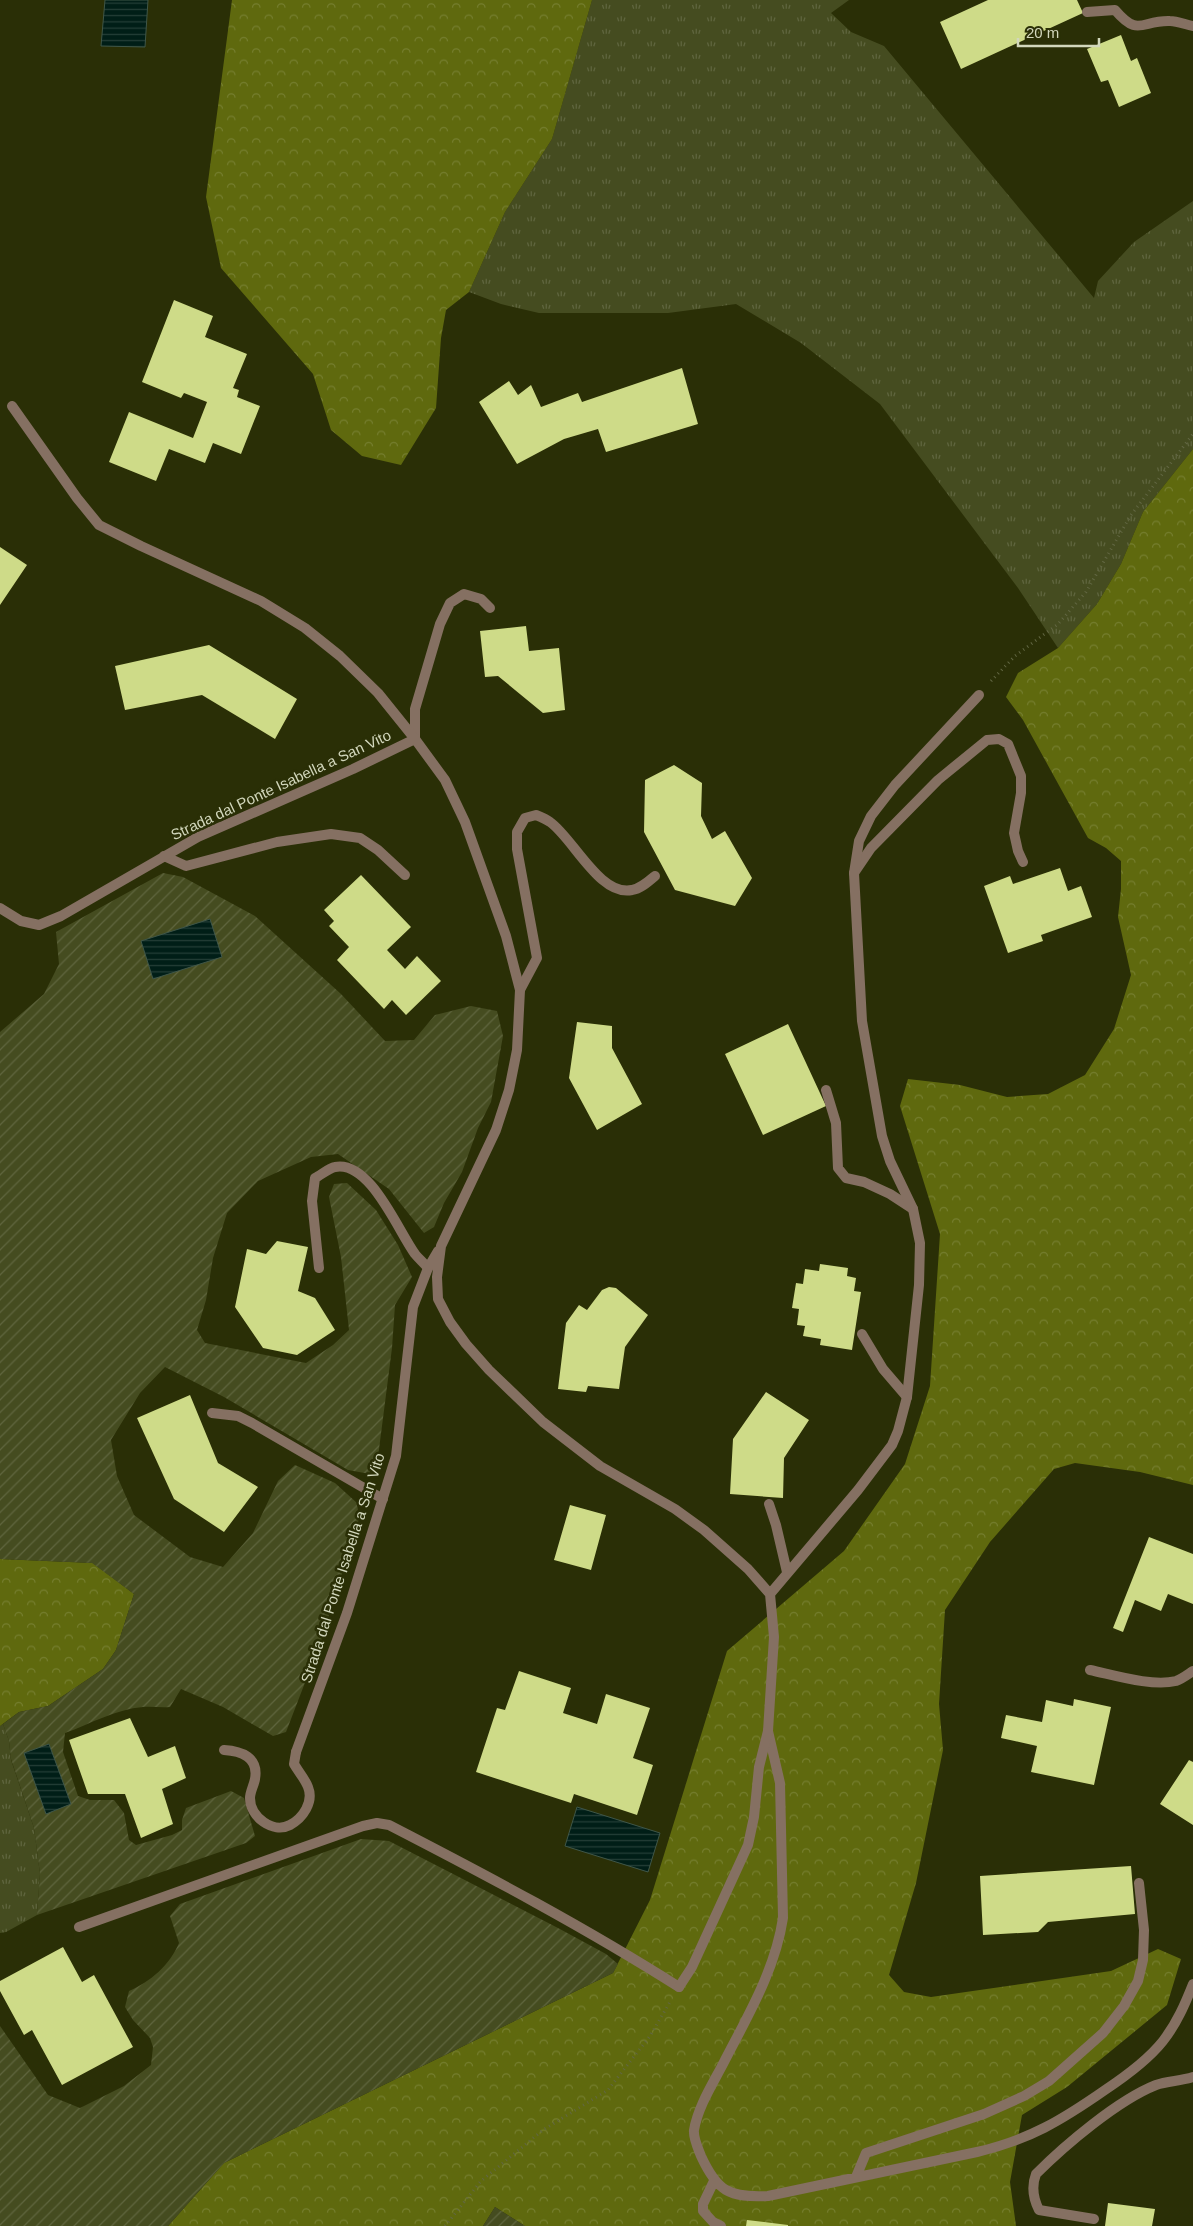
<svg xmlns="http://www.w3.org/2000/svg" width="1193" height="2226" font-family="Arial,sans-serif">
<style>
.grass{fill:url(#grass-tufts)}
.forest{fill:url(#forest-crowns)}
.garden{fill:url(#garden-furrows)}
.water{fill:url(#water-rules);stroke:#3f5648}
.building{fill:#cedb88}
.lines{fill:none;stroke-linecap:round;stroke-linejoin:round}
.path{stroke:#626743;stroke-width:3;stroke-dasharray:1 4;stroke-linecap:butt}
.service{stroke:#857062;stroke-width:10}
.minor{stroke:#857062;stroke-width:10}
.labels{text-anchor:middle;stroke-width:5;stroke-linejoin:round;paint-order:stroke}
.street-label{font-size:15px;fill:#d2d7bc;stroke:#2a2f06}
</style>
<defs>
<pattern id="grass-tufts" width="24" height="20" patternUnits="userSpaceOnUse" patternTransform="scale(1.25)"><rect width="24" height="20" fill="#454c20"/><path d="M3 7l-1-3M5 7V3M7 7l1-3M15 17l-1-3M17 17v-4M19 17l1-3" fill="none" stroke="#5f653e"/></pattern>
<pattern id="forest-crowns" width="20" height="18" patternUnits="userSpaceOnUse" patternTransform="scale(1.25)"><rect width="20" height="18" fill="#5f690e"/><path d="M2 6a3 3 0 1 1 6 0M12 15a3 3 0 1 1 6 0" fill="none" stroke="#757e2f"/></pattern>
<pattern id="garden-furrows" width="10" height="10" patternUnits="userSpaceOnUse" patternTransform="scale(1.25)"><rect width="10" height="10" fill="#454c20"/><path d="M-1 1l2-2M0 10L10 0M9 11l2-2" fill="none" stroke="#5f653e"/></pattern>
<pattern id="water-rules" width="6" height="5" patternUnits="userSpaceOnUse" patternTransform="scale(1.25)"><rect width="6" height="5" fill="#001e17"/><path d="M0 2.5h6" fill="none" stroke="#243e37"/></pattern>
</defs>
<rect width="100%" height="100%" fill="#2a2f06"/>
<path class="grass" d="M 592,0 L 849,0 L 831,13 L 851,32 L 884,46 L 1094,298 L 1098,281 L 1134,242 L 1193,201 L 1193,449 L 1143,512 L 1121,564 L 1097,604 L 1058,648 L 1018,588 L 880,404 L 801,343 L 736,304 L 668,313 L 539,313 L 501,304 L 469,292 L 505,212 L 552,139 Z
M 3,1724 L 9,1741 L 11,1760 L 34,1828 L 40,1874 L 37,1915 L 6,1932 L 0,1933 L 0,1726 Z"/>
<path class="forest" d="M 232,0 L 592,0 L 552,139 L 505,212 L 469,292 L 446,310 L 441,338 L 436,408 L 401,465 L 362,456 L 331,430 L 313,374 L 221,268 L 206,197 Z
M 1193,449 L 1193,1485 L 1140,1472 L 1075,1463 L 1054,1469 L 990,1542 L 945,1610 L 939,1704 L 943,1750 L 916,1883 L 889,1975 L 904,1992 L 931,1997 L 1111,1971 L 1158,1949 L 1181,1959 L 1167,2005 L 1067,2087 L 1022,2115 L 1010,2182 L 1016,2226 L 525,2226 L 495,2207 L 483,2226 L 168,2226 L 224,2163 L 613,1973 L 650,1900 L 727,1651 L 844,1551 L 905,1464 L 930,1386 L 940,1234 L 900,1106 L 908,1079 L 960,1085 L 1007,1097 L 1048,1094 L 1085,1075 L 1114,1029 L 1131,975 L 1118,917 L 1121,889 L 1121,861 L 1106,848 L 1088,838 L 1023,720 L 1006,697 L 1018,673 L 1058,648 L 1097,604 L 1121,564 L 1143,512 Z
M 0,1559 L 93,1563 L 134,1594 L 116,1650 L 103,1669 L 48,1706 L 19,1712 L 0,1726 Z"/>
<path class="garden" d="M 163,873 L 183,877 L 255,916 L 341,994 L 385,1041 L 414,1040 L 435,1015 L 471,1006 L 497,1011 L 503,1036 L 491,1102 L 478,1128 L 462,1172 L 444,1203 L 434,1227 L 424,1233 L 389,1189 L 338,1154 L 311,1157 L 258,1181 L 227,1213 L 213,1258 L 206,1300 L 197,1330 L 205,1343 L 306,1363 L 333,1345 L 349,1330 L 341,1257 L 329,1197 L 334,1184 L 347,1183 L 376,1210 L 398,1245 L 412,1277 L 395,1305 L 392,1348 L 378,1457 L 370,1474 L 348,1470 L 224,1397 L 165,1367 L 140,1393 L 111,1440 L 117,1476 L 134,1515 L 190,1557 L 223,1567 L 253,1533 L 278,1481 L 295,1465 L 335,1483 L 357,1503 L 359,1519 L 321,1641 L 286,1732 L 273,1736 L 223,1707 L 181,1689 L 170,1707 C 161,1708 152,1706 143,1707 C 116,1709 90,1724 65,1733 L 63,1752 L 78,1796 L 90,1800 L 114,1800 L 124,1813 L 129,1840 L 136,1845 L 172,1835 L 182,1830 L 182,1820 L 186,1808 L 231,1791 L 244,1798 L 255,1836 L 246,1843 L 37,1915 L 40,1874 L 34,1828 L 11,1759 L 9,1741 L 3,1724 L 19,1712 L 48,1706 L 103,1669 L 116,1650 L 134,1594 L 92,1563 L 0,1559 L 0,1032 L 44,994 L 59,964 L 56,932 Z
M 361,1839 L 389,1841 L 558,1928 L 606,1954 L 618,1964 L 613,1973 L 224,2163 L 168,2226 L 0,2226 L 0,2026 L 48,2095 L 80,2108 L 124,2086 L 151,2065 L 153,2047 L 150,2038 L 133,2020 L 125,2007 L 129,1991 C 150,1982 170,1965 179,1943 L 170,1916 L 180,1904 Z
M 495,2207 L 525,2226 L 483,2226 Z"/>
<path class="water" d="M 105,0 L 148,0 L 145,47 L 101,46 Z
M 210,919 L 222,957 L 153,979 L 141,941 Z
M 49,1744 L 71,1804 L 46,1814 L 24,1753 Z
M 577,1807 L 660,1833 L 648,1872 L 565,1846 Z"/>
<path class="building" d="M 988,0 L 1077,0 L 1083,13 L 961,69 L 940,22 Z
M 1121,35 L 1131,61 L 1137,58 L 1151,93 L 1119,107 L 1108,80 L 1101,82 L 1087,49 Z
M 174,300 L 213,316 L 205,337 L 247,354 L 233,388 L 239,390 L 237,397 L 260,406 L 241,454 L 213,443 L 205,463 L 169,449 L 156,481 L 109,462 L 129,412 L 193,438 L 207,402 L 184,393 L 181,398 L 142,382 Z
M 682,368 L 698,424 L 606,452 L 598,429 L 564,439 L 517,464 L 479,402 L 509,381 L 518,395 L 531,385 L 541,407 L 578,393 L 582,402 Z
M 0,547 L 27,565 L 0,605 Z
M 526,626 L 529,651 L 559,648 L 565,710 L 543,713 L 498,676 L 485,677 L 480,631 Z
M 209,645 L 297,699 L 275,739 L 202,695 L 125,710 L 115,666 Z
M 674,765 L 702,783 L 701,816 L 712,839 L 725,831 L 752,878 L 735,906 L 675,890 L 644,832 L 645,780 Z
M 1060,868 L 1068,891 L 1081,886 L 1092,917 L 1041,935 L 1043,941 L 1008,953 L 984,886 L 1010,876 L 1013,884 Z
M 361,875 L 411,927 L 387,950 L 405,969 L 417,956 L 441,981 L 406,1015 L 392,1000 L 384,1009 L 337,960 L 349,947 L 329,926 L 334,921 L 324,910 Z
M 577,1022 L 612,1026 L 612,1048 L 642,1104 L 597,1130 L 569,1078 Z
M 788,1024 L 826,1106 L 763,1135 L 725,1054 Z
M 277,1241 L 308,1247 L 298,1291 L 315,1298 L 335,1330 L 297,1355 L 263,1348 L 235,1307 L 247,1249 L 266,1254 Z
M 820,1264 L 848,1268 L 847,1276 L 856,1278 L 854,1291 L 861,1292 L 852,1350 L 820,1345 L 821,1339 L 803,1336 L 805,1326 L 797,1325 L 799,1309 L 792,1308 L 796,1283 L 803,1284 L 805,1269 L 819,1271 Z
M 609,1287 L 616,1288 L 648,1315 L 625,1347 L 619,1389 L 588,1386 L 586,1392 L 558,1389 L 566,1323 L 579,1305 L 587,1310 L 602,1290 Z
M 766,1392 L 809,1420 L 784,1458 L 783,1498 L 730,1494 L 733,1439 Z
M 190,1395 L 218,1463 L 258,1487 L 224,1532 L 174,1499 L 137,1418 Z
M 570,1505 L 606,1515 L 591,1570 L 554,1560 Z
M 1149,1537 L 1193,1554 L 1193,1604 L 1168,1594 L 1161,1611 L 1135,1600 L 1123,1632 L 1113,1628 Z
M 519,1671 L 571,1688 L 563,1713 L 597,1724 L 606,1694 L 650,1708 L 633,1758 L 653,1765 L 637,1815 L 574,1794 L 571,1803 L 476,1772 L 497,1708 L 505,1710 Z
M 1074,1699 L 1111,1707 L 1094,1785 L 1031,1772 L 1037,1746 L 1001,1738 L 1006,1715 L 1042,1722 L 1046,1700 L 1073,1706 Z
M 130,1718 L 148,1757 L 175,1746 L 186,1778 L 162,1789 L 173,1824 L 141,1838 L 125,1794 L 88,1794 L 69,1740 Z
M 1189,1760 L 1193,1762 L 1193,1825 L 1160,1804 Z
M 1131,1866 L 1135,1914 L 1048,1922 L 1038,1932 L 983,1935 L 980,1876 Z
M 63,1947 L 82,1982 L 94,1975 L 133,2047 L 62,2085 L 32,2030 L 24,2035 L 0,1991 L 0,1981 Z
M 1108,2203 L 1155,2209 L 1152,2226 L 1105,2226 Z
M 747,2220 L 788,2225 L 788,2226 L 746,2226 Z"/>
<g class="lines">
<path class="path" d="M 991,681 L 1015,656 L 1058,624 L 1086,592 L 1131,515 L 1193,434
M 445,2226 L 481,2181 L 543,2130 L 608,2090 L 650,2036 L 670,2002"/>
<path class="service" d="M 415,739 L 415,709 L 440,624 L 450,603 L 464,594 L 481,599 L 490,608
M 164,856 L 186,866 L 277,842 L 331,834 L 360,838 L 378,850 L 405,875
M 854,873 L 871,848 L 938,780 L 987,740 L 999,739 L 1008,744 L 1021,776 L 1021,793 L 1014,833 L 1018,851 L 1023,862
M 520,990 L 537,958 L 517,849 L 517,832 L 525,818 L 536,815 C 541,817 546,819 550,822 C 573,838 600,897 632,890 C 640,889 648,882 655,876
M 826,1090 L 836,1123 L 838,1168 L 846,1178 L 864,1182 L 890,1194 L 913,1209
M 319,1268 L 312,1201 L 315,1178 C 321,1175 329,1168 335,1167 C 370,1160 398,1231 415,1254 C 419,1259 424,1263 428,1268
M 862,1334 L 883,1369 L 907,1397
M 212,1413 L 238,1416 L 252,1423 L 383,1499
M 769,1504 L 776,1525 L 787,1572
M 1090,1670 C 1114,1675 1152,1687 1176,1681 C 1182,1679 1187,1675 1193,1671
M 768,1731 L 780,1783 L 783,1918 C 775,1971 747,2017 723,2064 C 712,2085 698,2107 694,2130 C 693,2138 698,2148 701,2156 C 717,2191 729,2198 768,2196 L 977,2152 C 1029,2140 1062,2120 1105,2090 C 1126,2076 1148,2060 1163,2041 C 1177,2023 1185,2004 1193,1984
M 224,1750 C 241,1751 259,1757 255,1779 C 254,1785 250,1792 250,1798 C 250,1817 273,1834 290,1825 C 303,1818 314,1802 308,1787 C 305,1779 298,1771 294,1764 L 296,1752
M 79,1927 L 363,1826 L 377,1823 L 389,1825 C 488,1876 586,1928 679,1987
M 856,2177 L 866,2153 L 984,2114 L 1024,2096 L 1049,2081 L 1103,2033 L 1124,2006 L 1138,1981 L 1143,1960 L 1144,1930 L 1139,1883
M 714,2181 L 703,2204 L 703,2211 L 713,2222 L 721,2226
M 1094,2219 L 1039,2210 C 1033,2198 1031,2187 1036,2174 C 1065,2145 1118,2100 1156,2085 C 1167,2081 1181,2081 1193,2077"/>
<path class="minor" d="M 1087,12 L 1115,10 C 1139,38 1141,20 1170,21 C 1178,21 1186,25 1193,26
M 12,406 L 77,498 L 99,525 L 141,546 L 261,601 L 305,628 L 340,656 L 378,693 L 415,739
M 0,908 L 21,921 L 39,925 L 61,916 L 198,837 L 353,769 L 415,739 L 445,780 L 465,822 L 506,936 L 520,990 L 517,1050 L 509,1090 L 496,1130 L 441,1246 L 437,1277 L 438,1299 L 450,1322 L 466,1344 L 489,1370 L 543,1422 L 600,1466 L 675,1509 L 704,1530 L 748,1569 L 770,1594 L 774,1637 L 768,1731 L 759,1767 L 754,1817 L 748,1845 L 692,1967 L 679,1987
M 770,1594 L 858,1490 L 892,1445 L 898,1431 L 907,1397 L 919,1285 L 920,1243 L 913,1209 L 890,1161 L 882,1136 L 862,1021 L 854,873 L 859,841 L 871,816 L 895,785 L 979,695
M 296,1752 L 347,1613 L 396,1456 L 413,1307 L 428,1268 L 438,1251"/>
</g>
<g class="labels">
<g class="street-label">
<text transform="translate(281 785) rotate(-25)" y="5">Strada dal Ponte Isabella a San Vito</text>
<text transform="translate(343 1568) rotate(-72)" y="5">Strada dal Ponte Isabella a San Vito</text>
</g>
</g>
<path d="M1018 38v8h81v-8" fill="none" stroke="#d2d7bc" stroke-width="2.5"/>
<text x="1026" y="38" font-size="15" fill="#d2d7bc" stroke="#2a2f06" stroke-width="4" paint-order="stroke">20 m</text>
</svg>
